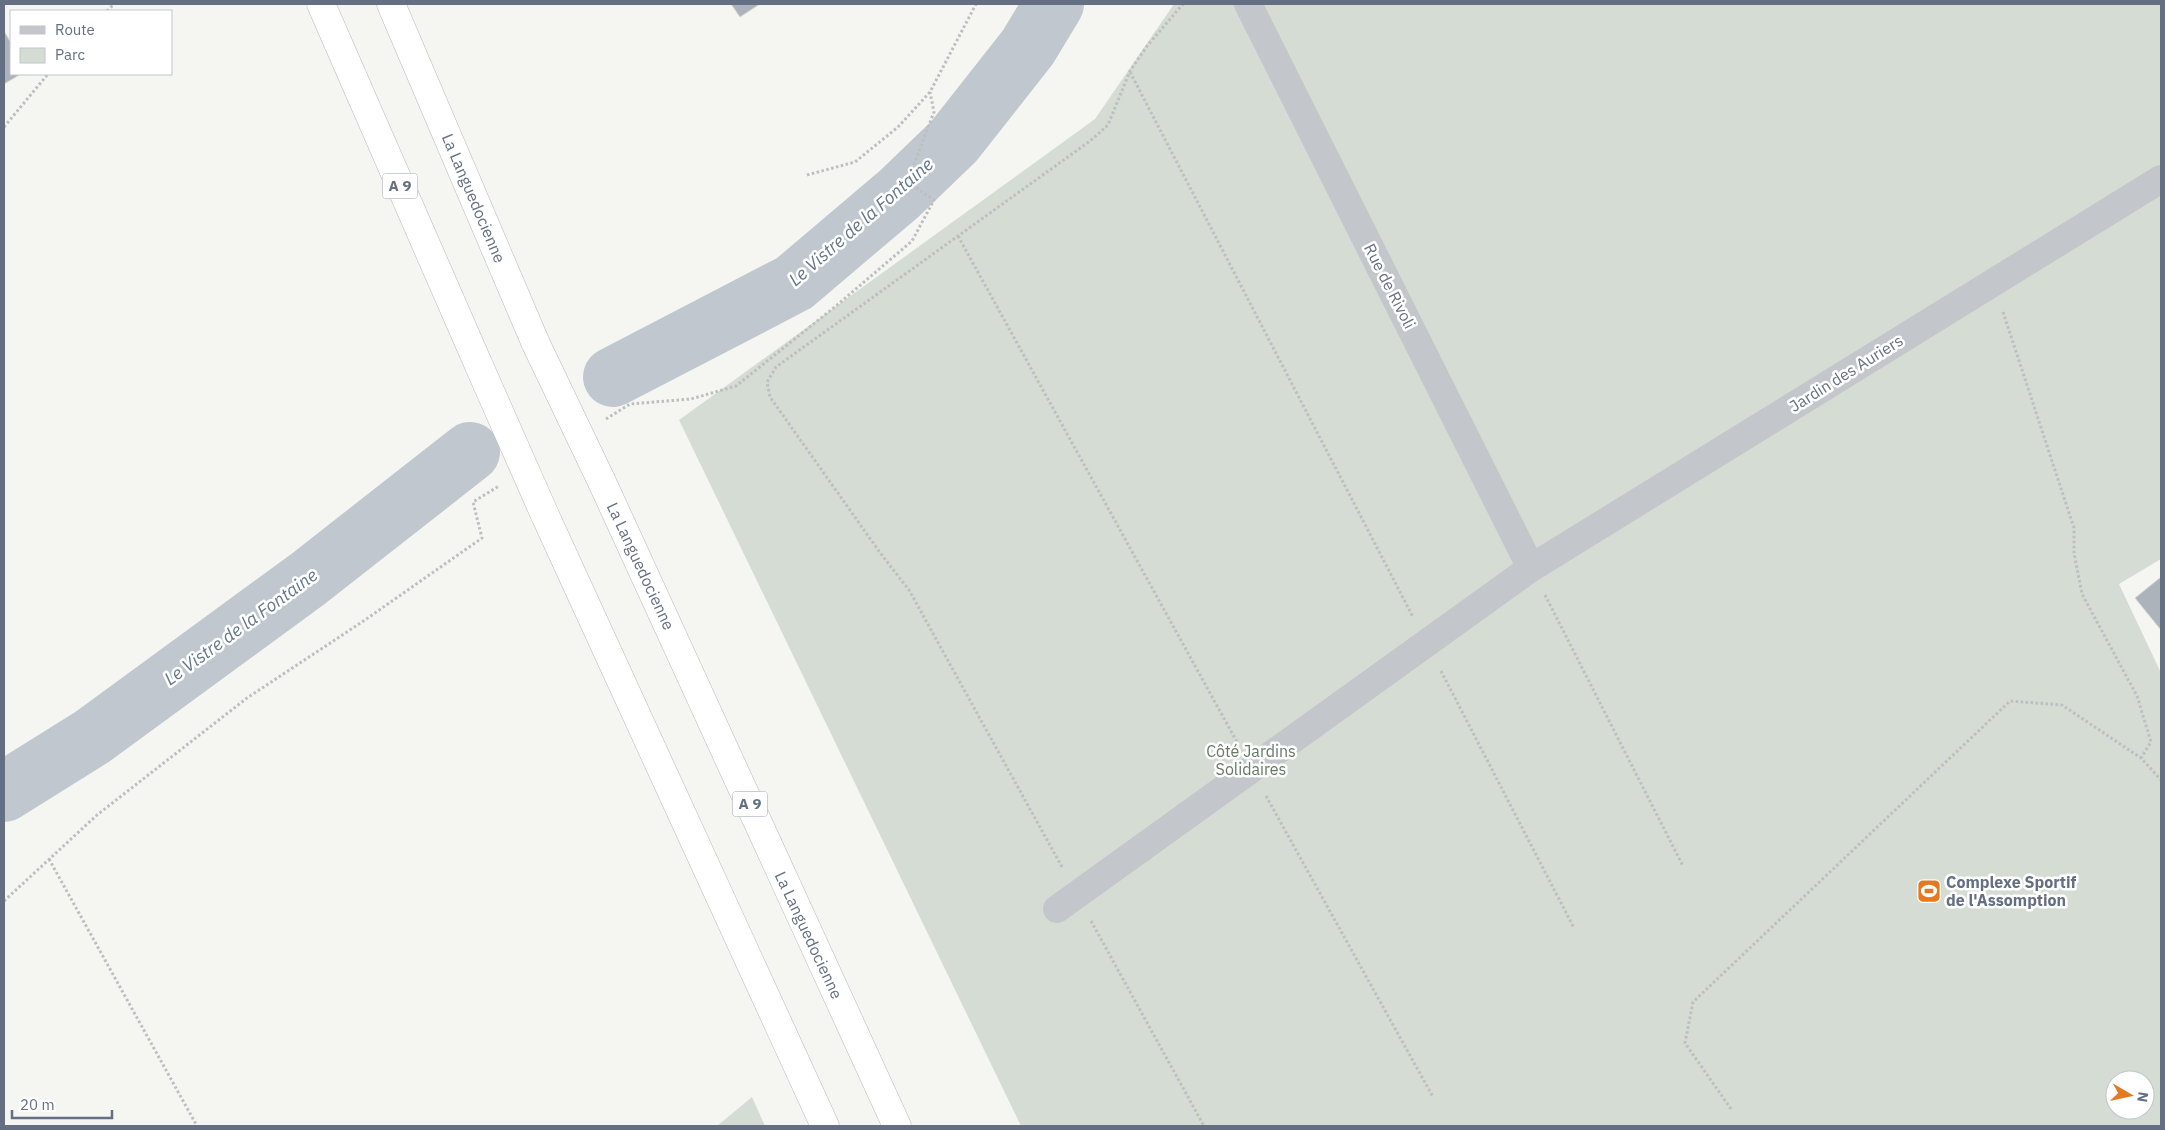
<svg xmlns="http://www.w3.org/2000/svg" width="2165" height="1130" font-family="'IBM Plex Sans',sans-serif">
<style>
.green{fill:#d5dcd3;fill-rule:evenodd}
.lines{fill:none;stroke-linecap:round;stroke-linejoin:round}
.river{stroke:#c0c7ce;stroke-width:60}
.building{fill:#adb3ba;stroke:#d6d7d4}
.highway-casing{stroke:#b6b8bc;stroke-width:29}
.path{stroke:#bdbec1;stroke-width:3;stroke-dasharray:2.5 2.5;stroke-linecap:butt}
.minor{stroke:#c3c6ca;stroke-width:28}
.highway{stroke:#fff;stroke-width:28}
.highway-bridge-casing{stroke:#b6b8bc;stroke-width:29;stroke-linecap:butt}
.highway-bridge{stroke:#fff;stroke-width:28}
.labels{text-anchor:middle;stroke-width:5;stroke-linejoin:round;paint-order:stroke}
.shield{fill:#fff;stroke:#929aa8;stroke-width:1}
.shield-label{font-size:15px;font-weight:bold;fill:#646f83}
.street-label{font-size:16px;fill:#646f83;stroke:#fff}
.park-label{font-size:16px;fill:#637a63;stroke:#fff}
.poi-label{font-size:16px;font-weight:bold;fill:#646f83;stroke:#fff;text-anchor:start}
.water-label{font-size:18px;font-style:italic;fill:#647687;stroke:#fff}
</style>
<rect width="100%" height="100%" fill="#f5f6f2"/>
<path class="green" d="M 1174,4 L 2161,4 L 2161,559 L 2119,584 L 2161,673 L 2161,1126 L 1021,1126 L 679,420 L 1095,119 ZM 2115,1080 L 2145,1080 L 2145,1110 L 2115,1110 Z
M 752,1097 L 765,1126 L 717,1126 Z"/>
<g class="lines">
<path class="river" d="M 613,377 L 794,283 L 899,194 L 954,141 L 1028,47 L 1054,4
M 4,792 L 92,737 L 308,579 L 470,452"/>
</g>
<path class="building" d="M 731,4 L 760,4 L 740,17 Z
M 4,31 L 11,43 L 11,74 L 21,74 L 4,84 Z
M 2161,577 L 2161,630 L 2135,598 Z"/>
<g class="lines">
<g class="highway-casing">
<path id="highway" d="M 321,4 L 480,368
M 391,4 L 536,344
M 602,482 L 897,1126
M 544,513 L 825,1126"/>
</g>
<path class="path" d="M 107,11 L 114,4
M 1130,72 L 1413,617
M 4,127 L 48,74
M 807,175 L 855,162 L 898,127 L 930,92 L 976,4
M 958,236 L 1237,742
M 2003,312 L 2074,528 L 2074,553 L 2082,594 L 2137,696 L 2151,742 L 2141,758
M 606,419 L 630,404 L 691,399 L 736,386 L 836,306 L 912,241 L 934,200 L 909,183 L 910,175 L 934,112 L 930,92
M 1545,595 L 1683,866
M 1441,671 L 1574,928
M 1266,796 L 1433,1097
M 49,859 L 197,1126
M 1062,867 L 909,590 L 881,554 L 770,397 L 767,382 L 776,367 L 1090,141 L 1108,125 L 1130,71 L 1147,46 L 1183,4
M 4,901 L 97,815 L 247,698 L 365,620 L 482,538 L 473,502 L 499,486
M 1091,921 L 1204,1126
M 1731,1109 L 1685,1043 L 1693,1002 L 2010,701 L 2062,705 L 2141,758 L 2161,780"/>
<path class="minor" d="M 1248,4 L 1531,568
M 1057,909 L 1531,568 L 2161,179"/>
<use href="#highway" class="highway"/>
<g class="highway-bridge-casing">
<path id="highway-bridge" d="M 536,344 L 602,482
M 480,368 L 544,513"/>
</g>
<use href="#highway-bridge" class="highway-bridge"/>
</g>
<defs>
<g id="stadium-square" transform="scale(1.25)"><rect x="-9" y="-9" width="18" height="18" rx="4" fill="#e57922" stroke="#fff"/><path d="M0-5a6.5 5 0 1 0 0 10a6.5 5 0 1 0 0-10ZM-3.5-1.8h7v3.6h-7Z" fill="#fff"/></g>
</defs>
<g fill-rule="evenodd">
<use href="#stadium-square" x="1929" y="891"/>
</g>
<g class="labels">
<g class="shield">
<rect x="382.5" y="173.5" width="35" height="25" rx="4"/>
<rect x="732.5" y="791.5" width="35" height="25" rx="4"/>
</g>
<g class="shield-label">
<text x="400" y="191">A 9</text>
<text x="750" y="809">A 9</text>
</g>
<g class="street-label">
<text transform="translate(474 198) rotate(67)" y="6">La Languedocienne</text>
<text transform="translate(1390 286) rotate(63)" y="6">Rue de Rivoli</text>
<text transform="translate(1846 373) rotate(-32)" y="6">Jardin des Auriers</text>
<text transform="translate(641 566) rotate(65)" y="6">La Languedocienne</text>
<text transform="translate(809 935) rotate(65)" y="6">La Languedocienne</text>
</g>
<g class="park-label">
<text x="1251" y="757">Côté Jardins<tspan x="1251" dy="18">Solidaires</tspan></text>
</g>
<g class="poi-label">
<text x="1946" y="888">Complexe Sportif<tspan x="1946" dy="18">de l'Assomption</tspan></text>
</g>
<g class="water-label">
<text transform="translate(861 222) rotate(-41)" y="6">Le Vistre de la Fontaine</text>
<text transform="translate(241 627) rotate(-36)" y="6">Le Vistre de la Fontaine</text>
</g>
</g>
<rect width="2165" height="1130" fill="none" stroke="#646f83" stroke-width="10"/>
<rect x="10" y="10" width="162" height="65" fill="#ffffff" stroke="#c1c5cd"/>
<rect x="20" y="26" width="25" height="8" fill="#c3c6ca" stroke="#c1c5cd"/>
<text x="55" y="35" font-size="15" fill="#646f83">Route</text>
<rect x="20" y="48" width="25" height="15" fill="#d5dcd3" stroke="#c1c5cd"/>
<text x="55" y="60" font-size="15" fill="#646f83">Parc</text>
<g transform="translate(2130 1095) rotate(99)"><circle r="24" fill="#ffffff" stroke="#c1c5cd"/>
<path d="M0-4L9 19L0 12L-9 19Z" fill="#e57922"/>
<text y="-8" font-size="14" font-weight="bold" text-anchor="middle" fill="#646f83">N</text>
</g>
<path d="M12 1110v8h100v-8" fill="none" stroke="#646f83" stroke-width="2.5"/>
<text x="20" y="1110" font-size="15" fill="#646f83" stroke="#ffffff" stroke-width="4" paint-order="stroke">20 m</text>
</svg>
